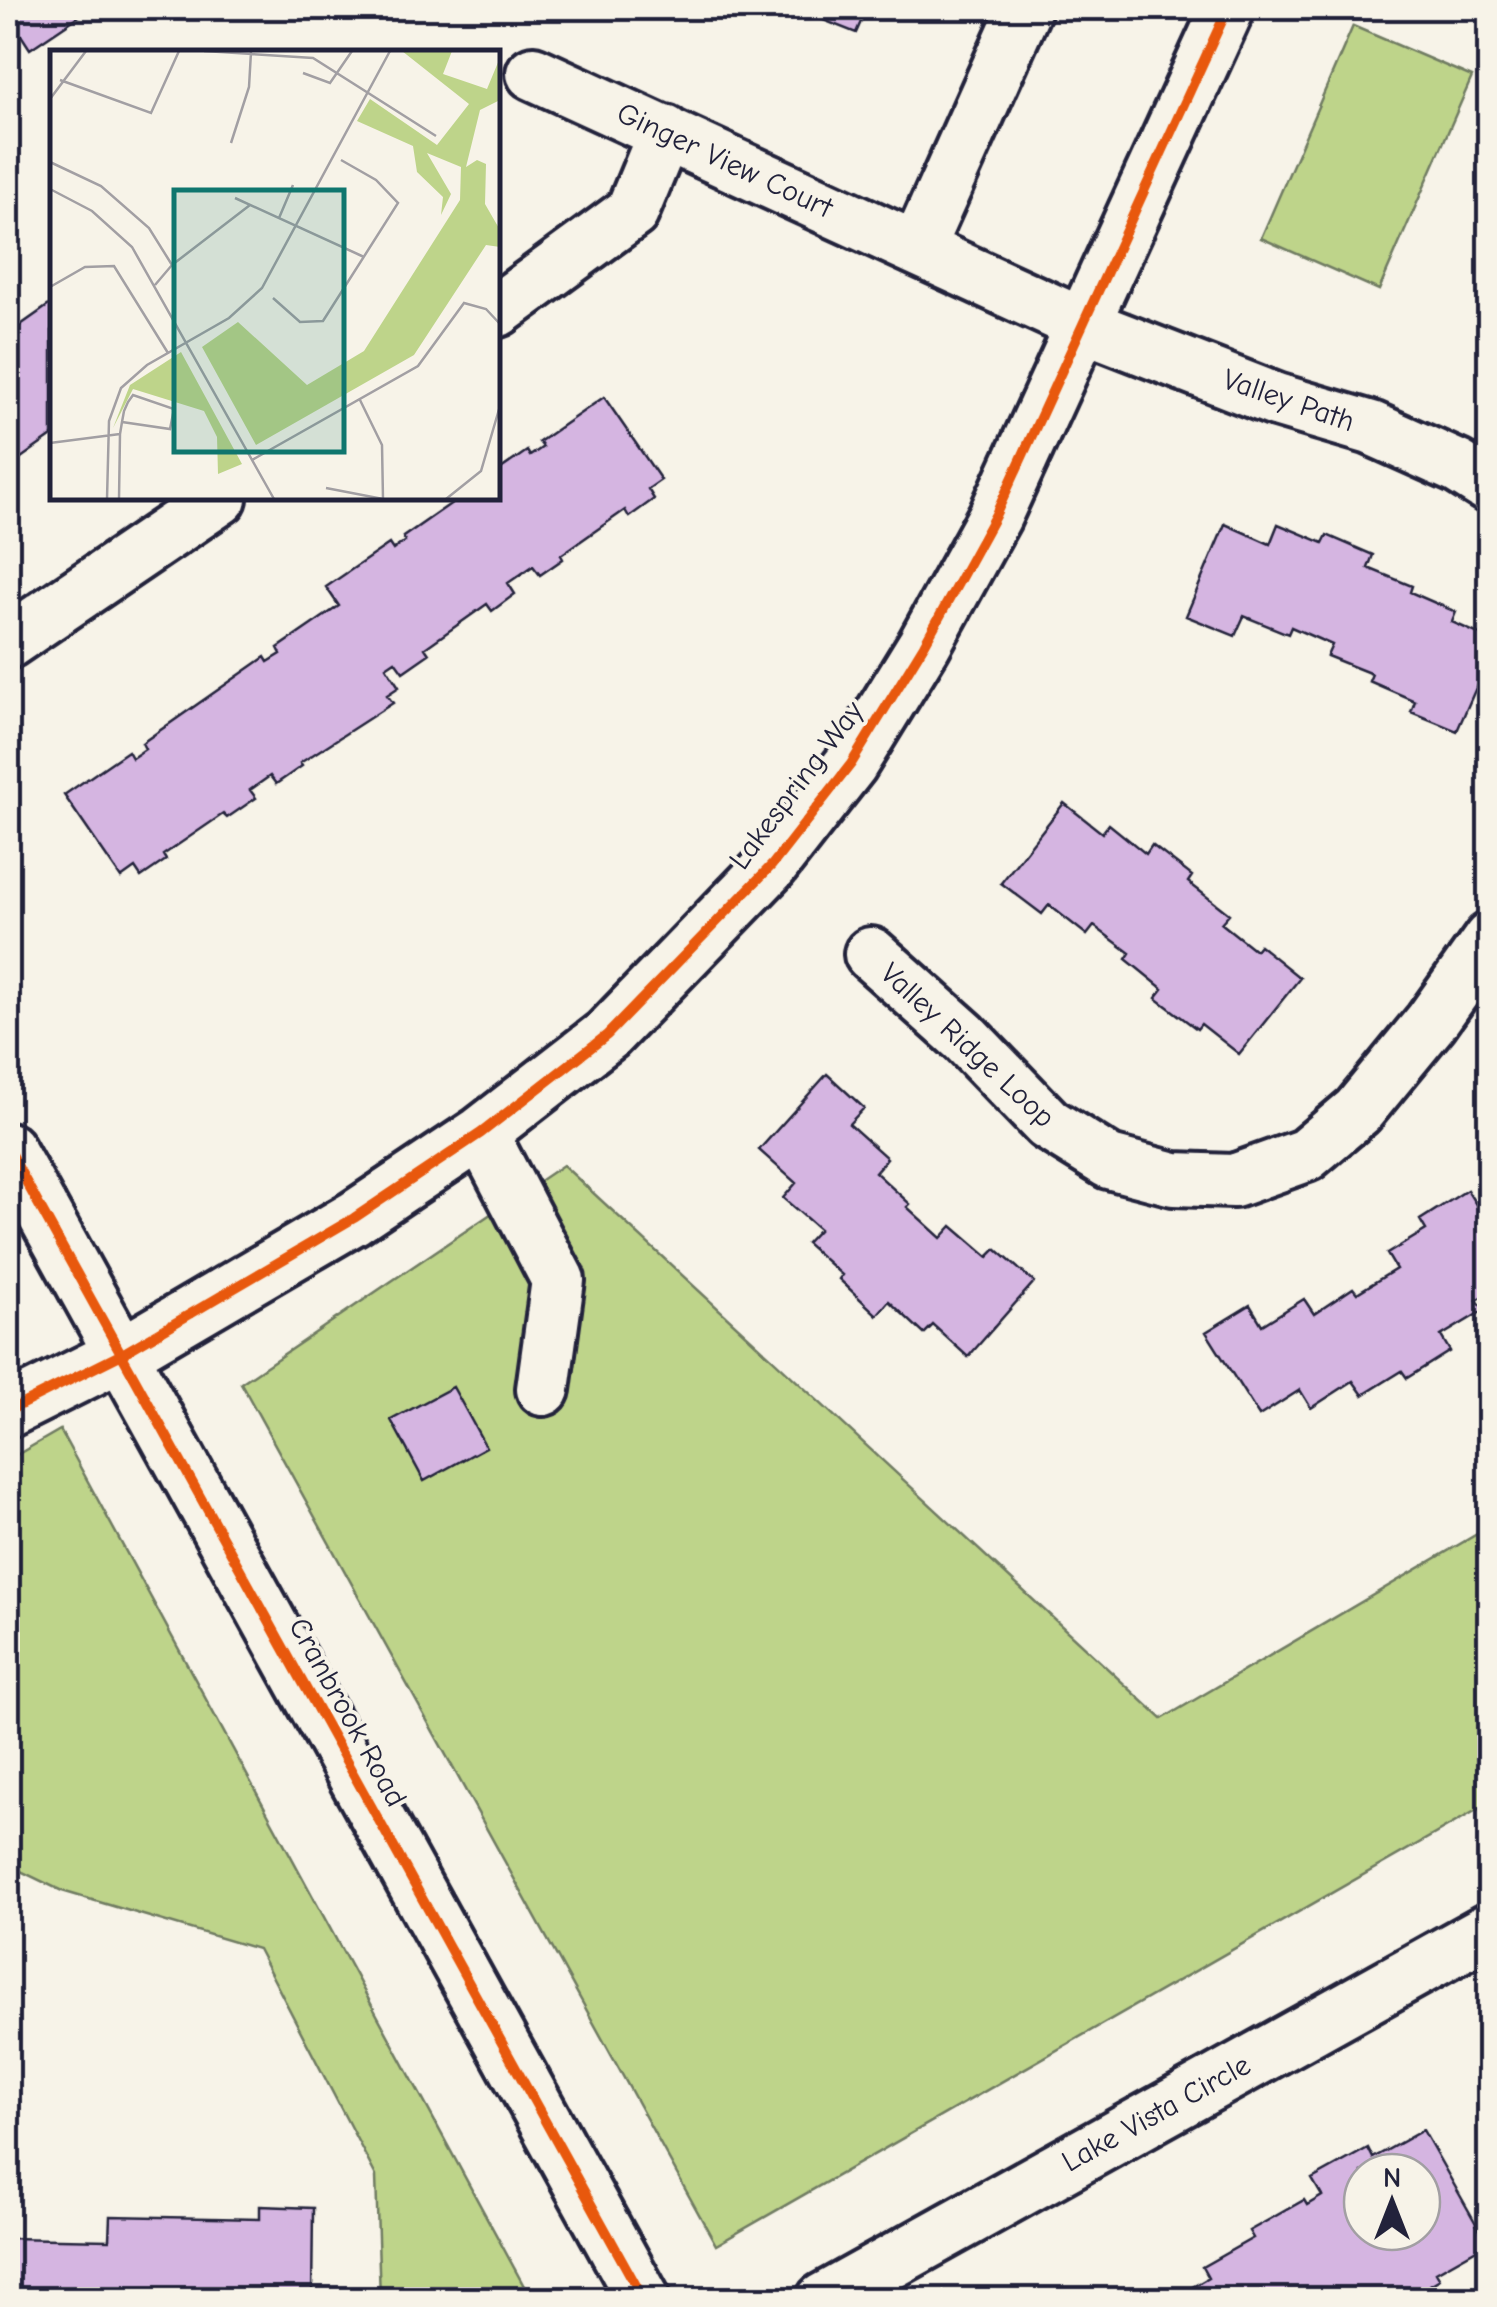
<svg xmlns="http://www.w3.org/2000/svg" width="1497" height="2307" font-family="'Comic Neue',sans-serif">
<style>
.green{fill:#bed48a;stroke:#707b62;stroke-width:2.5}
.building{fill:#d5b5e1;stroke:#22223b;stroke-width:2.5;fill-rule:evenodd}
.lines{fill:none;stroke-linecap:round;stroke-linejoin:round}
.minor-casing{stroke:#22223b;stroke-width:60}
.minor{stroke:#f7f3e8;stroke-width:52}
.cycleway-casing{stroke:#f7f3e8;stroke-width:16}
.cycleway{stroke:#e8590c;stroke-width:10}
.labels{text-anchor:middle;stroke-width:8;stroke-linejoin:round;paint-order:stroke}
.street-label{font-size:30px;fill:#22223b;stroke:#f7f3e8}
.inset-road{fill:none;stroke:#a29fa3;stroke-width:2.5}
.view{fill:#0f766e;fill-opacity:0.15;stroke:#0f766e;stroke-width:5}
.inset-edge{fill:none;stroke:#22223b;stroke-width:5}
</style>
<rect width="100%" height="100%" fill="#f7f3e8"/>
<filter id="ink" filterUnits="userSpaceOnUse"><feTurbulence type="fractalNoise" baseFrequency=".01" numOctaves="2"/><feDisplacementMap in="SourceGraphic" scale="20" xChannelSelector="R" yChannelSelector="G"/><feConvolveMatrix kernelMatrix="1 2 1 2 8 2 1 2 1" color-interpolation-filters="sRGB"/></filter>
<g filter="url(#ink)">
<path class="green" d="M 1353,26 L 1472,77 L 1379,290 L 1261,238 Z
M 563,1165 L 1162,1719 L 1489,1527 L 1489,1803 L 716,2245 L 241,1383 Z
M 60,1430 L 531,2299 L 380,2299 L 376,2176 L 258,1949 L 62,1891 L 8,1865 L 8,1460 Z"/>
<path class="building" d="M 8,8 L 91,8 L 30,49 L 21,35 L 13,41 L 8,32 Z
M 793,8 L 867,8 L 856,33 Z
M 52,303 L 52,436 L 14,463 L 8,453 L 8,334 Z
M 604,397 L 661,480 L 648,489 L 654,499 L 629,517 L 625,510 L 561,555 L 563,559 L 540,575 L 533,566 L 508,583 L 515,594 L 492,611 L 487,604 L 425,648 L 429,654 L 403,672 L 395,661 L 386,667 L 399,687 L 387,695 L 393,703 L 300,763 L 302,766 L 276,784 L 270,776 L 250,790 L 256,798 L 227,818 L 223,814 L 163,855 L 166,860 L 141,877 L 135,868 L 121,878 L 64,795 L 128,751 L 132,758 L 145,749 L 142,743 L 265,657 L 268,662 L 281,654 L 278,648 L 339,606 L 326,587 L 389,544 L 393,550 L 405,541 L 403,537 L 459,498 L 498,498 L 498,471 L 527,451 L 530,456 L 543,447 L 539,442 Z
M 1225,524 L 1270,544 L 1278,524 L 1323,543 L 1327,535 L 1373,555 L 1368,568 L 1412,586 L 1410,592 L 1456,612 L 1452,622 L 1490,639 L 1490,656 L 1457,731 L 1411,712 L 1415,701 L 1369,681 L 1372,674 L 1327,656 L 1332,645 L 1291,627 L 1288,634 L 1244,616 L 1235,636 L 1186,616 Z
M 1064,803 L 1102,833 L 1109,824 L 1146,854 L 1152,845 L 1192,876 L 1188,882 L 1229,914 L 1221,923 L 1255,950 L 1259,945 L 1300,978 L 1239,1054 L 1201,1024 L 1197,1029 L 1156,998 L 1163,989 L 1126,959 L 1130,953 L 1094,926 L 1087,935 L 1049,905 L 1042,914 L 1001,883 Z
M 827,1074 L 864,1108 L 849,1124 L 887,1158 L 875,1172 L 910,1204 L 907,1207 L 941,1238 L 952,1226 L 988,1257 L 996,1249 L 1034,1282 L 968,1357 L 933,1325 L 924,1334 L 889,1301 L 877,1315 L 839,1279 L 842,1275 L 806,1243 L 819,1229 L 783,1198 L 796,1183 L 759,1150 Z
M 1467,1190 L 1490,1227 L 1490,1292 L 1477,1300 L 1484,1310 L 1441,1336 L 1450,1351 L 1407,1378 L 1402,1371 L 1363,1395 L 1353,1381 L 1311,1408 L 1300,1390 L 1259,1416 L 1206,1332 L 1250,1305 L 1262,1325 L 1304,1299 L 1314,1314 L 1353,1288 L 1357,1293 L 1396,1269 L 1387,1254 L 1426,1230 L 1420,1220 Z
M 453,1387 L 486,1447 L 424,1481 L 391,1420 Z
M 1423,2130 L 1487,2243 L 1436,2272 L 1440,2279 L 1404,2300 L 1170,2300 L 1208,2278 L 1202,2267 L 1253,2238 L 1249,2231 L 1304,2200 L 1307,2205 L 1322,2196 L 1312,2179 L 1368,2148 L 1373,2158 ZM 1362,2172 L 1422,2172 L 1422,2232 L 1362,2232 Z
M 260,2206 L 313,2208 L 312,2300 L 8,2300 L 8,2238 L 109,2240 L 110,2216 L 260,2219 Z"/>
<g class="lines">
<g class="minor-casing">
<path id="minor" d="M 533,73 L 1083,325 L 1276,400 L 1371,428 L 1458,467 L 1490,487
M 918,247 L 1025,8
M 498,310 L 632,212 L 665,132
M 8,642 L 220,498
M 871,954 L 964,1037 L 1048,1124 L 1109,1162 L 1174,1179 L 1234,1181 L 1306,1155 L 1358,1111 L 1431,1022 L 1490,939
M 481,1133 L 558,1280 L 543,1389
M 8,1149 L 644,2300
M 8,1411 L 122,1354 L 354,1218 L 481,1133 L 607,1035 L 772,865 L 851,764 L 924,645 L 995,516 L 1228,8
M 823,2300 L 1490,1929"/>
</g>
<use href="#minor" class="minor"/>
<g class="cycleway-casing">
<path id="cycleway" d="M 8,1149 L 644,2300
M 8,1411 L 122,1354 L 354,1218 L 481,1133 L 607,1035 L 772,865 L 851,764 L 924,645 L 995,516 L 1228,8"/>
</g>
<use href="#cycleway" class="cycleway"/>
</g>
</g>
<g class="labels">
<g class="street-label">
<text transform="translate(725 160) rotate(25)" y="10">Ginger View Court</text>
<text transform="translate(1289 400) rotate(19)" y="10">Valley Path</text>
<text transform="translate(796 785) rotate(-53)" y="10">Lakespring Way</text>
<text transform="translate(968 1045) rotate(43)" y="10">Valley Ridge Loop</text>
<text transform="translate(348 1712) rotate(61)" y="10">Cranbrook Road</text>
<text transform="translate(1156 2113) rotate(-29)" y="10">Lake Vista Circle</text>
</g>
</g>
<g transform="translate(50 50)">
<rect width="450" height="450" fill="#f7f3e8"/>
<path d="M 352,1 L 402,1 L 393,24 L 437,39 L 449,10 L 450,50 L 430,60 L 416,117 L 427,110 L 436,114 L 435,154 L 450,180 L 450,197 L 436,195 L 364,305 L 206,395 L 152,297 L 188,272 L 257,335 L 314,301 L 410,150 L 411,117 L 377,103 L 401,144 L 391,165 L 393,147 L 367,122 L 363,96 L 307,71 L 320,49 L 387,95 L 419,54 ZM 131,302 L 192,414 L 168,424 L 167,387 L 154,361 L 83,339 L 63,378 L 80,335 Z" fill="#bed48a"/>
<path class="inset-road" d="M 154,1 L 263,8 L 386,86M 253,23 L 280,33 L 302,1M 10,30 L 101,63 L 129,1M 0,49 L 36,1M 181,93 L 199,37 L 201,2M 0,112 L 51,136 L 99,178 L 122,215 L 105,235M 0,139 L 42,161 L 82,197 L 224,449M 185,148 L 314,207M 229,168 L 243,135M 122,215 L 200,155M 0,237 L 35,217 L 64,216 L 118,303M 223,248 L 250,272 L 273,271 L 348,153 L 326,130 L 291,110M 0,393 L 70,384M 202,410 L 368,316 L 414,253 L 436,259 L 450,274M 276,438 L 333,449 L 332,395 L 310,350M 57,449 L 59,371 L 71,338 L 97,315 L 179,268 L 212,238 L 340,1M 69,449 L 70,384 L 72,372 L 74,361 L 78,352 L 83,345 L 124,359 L 120,379 L 72,372M 396,449 L 431,421 L 450,356"/>
<path class="view" d="M 124,140 L 294,140 L 294,402 L 124,402 Z"/>
<rect width="450" height="450" class="inset-edge"/>
</g>
<rect width="1497" height="2307" fill="none" stroke="#f7f3e8" stroke-width="40"/>
<rect x="20" y="20" width="1457" height="2267" fill="none" stroke="#22223b" stroke-width="4" filter="url(#ink)"/>
<g transform="translate(1392 2202)"><circle r="48" fill="#f7f3e8" stroke="#a29fa3" stroke-width="2.5"/>
<path d="M0-8L18 38L0 25L-18 38Z" fill="#22223b"/>
<text y="-15" font-size="28" font-weight="bold" text-anchor="middle" fill="#22223b">N</text>
</g>
</svg>
